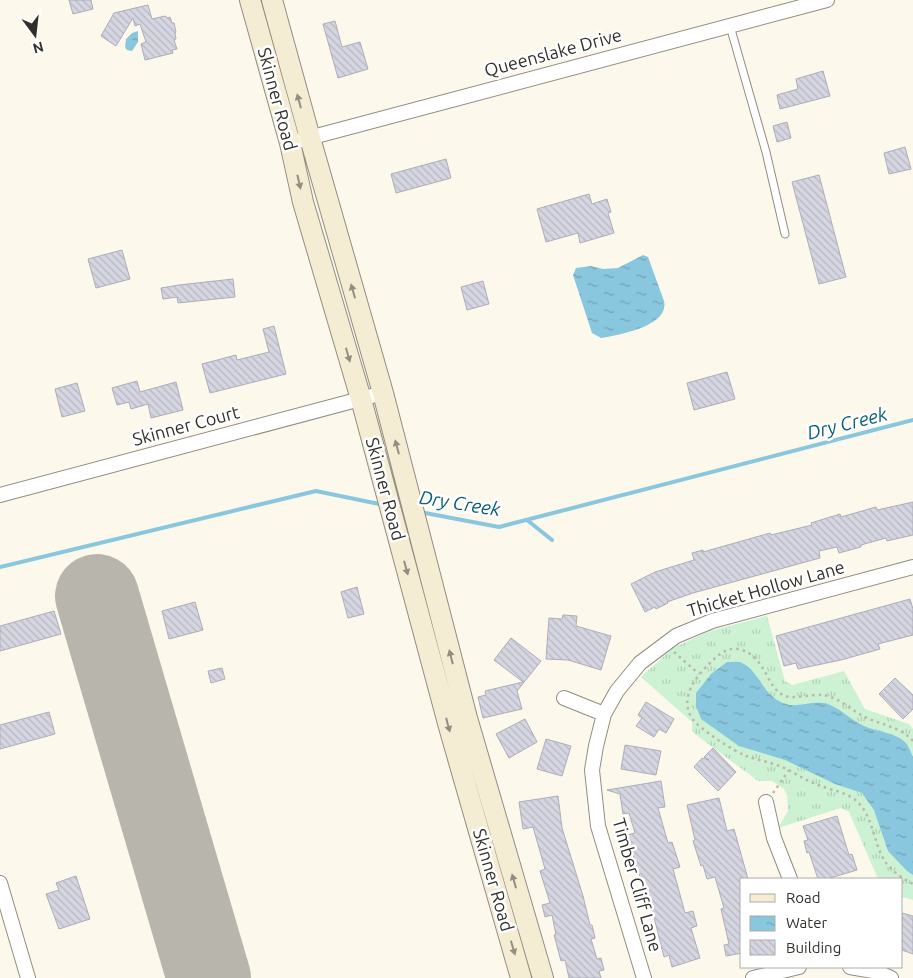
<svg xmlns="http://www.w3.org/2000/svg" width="913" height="978" font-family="Ubuntu,sans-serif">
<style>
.grass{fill:url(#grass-tufts)}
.water{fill:url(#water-ripples)}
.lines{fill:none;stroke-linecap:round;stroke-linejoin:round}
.stream{stroke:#89c7de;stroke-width:4}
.runway{stroke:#b8b5ac;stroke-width:84}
.building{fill:url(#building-back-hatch);stroke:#adadb9}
.lane-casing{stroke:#928d83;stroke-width:9}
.street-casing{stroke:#928d83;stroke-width:16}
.secondary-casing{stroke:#928d83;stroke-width:22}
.path{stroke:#bbb7ad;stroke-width:2.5;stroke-dasharray:2.5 4;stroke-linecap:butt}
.lane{stroke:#fff;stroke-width:7}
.street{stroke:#fff;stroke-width:14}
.secondary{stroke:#f5ecd4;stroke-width:20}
.oneway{fill:#938e80}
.labels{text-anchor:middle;stroke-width:5;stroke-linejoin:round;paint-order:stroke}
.street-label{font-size:18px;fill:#31302b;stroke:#fff}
.water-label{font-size:19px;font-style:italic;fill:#0a5f76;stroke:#fff}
</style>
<defs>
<pattern id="grass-tufts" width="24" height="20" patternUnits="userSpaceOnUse" patternTransform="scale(1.25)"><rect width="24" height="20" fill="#ccf2d3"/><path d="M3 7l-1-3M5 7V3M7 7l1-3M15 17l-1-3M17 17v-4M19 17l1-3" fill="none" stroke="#b0d0b5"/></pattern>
<pattern id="water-ripples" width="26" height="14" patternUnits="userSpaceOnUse" patternTransform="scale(1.25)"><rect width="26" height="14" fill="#89c7de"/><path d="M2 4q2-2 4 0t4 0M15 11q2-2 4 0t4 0" fill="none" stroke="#71a2b4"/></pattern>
<pattern id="building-back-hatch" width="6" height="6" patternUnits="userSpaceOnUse" patternTransform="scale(1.25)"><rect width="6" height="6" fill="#d6d6e2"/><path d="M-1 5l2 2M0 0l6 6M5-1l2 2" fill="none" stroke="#b8b8c2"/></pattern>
</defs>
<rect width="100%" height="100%" fill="#fdf8ec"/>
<path class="grass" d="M 767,616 L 785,681 L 792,685 L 844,671 L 865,709 L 909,724 L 913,729 L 913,900 L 902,897 L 902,879 L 878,879 L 849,812 L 841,808 L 778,828 L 788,811 L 787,795 L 784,789 L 772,781 L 758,781 L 695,734 L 692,730 L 692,722 L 641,677 L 673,648 L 710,631 Z"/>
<path class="water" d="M 138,31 L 138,42 L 132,51 L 127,50 L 125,47 L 126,39 L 132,33 Z
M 643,255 L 648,257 L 664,301 C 670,326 619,335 601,338 L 592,333 L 573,275 L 576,268 L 591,266 L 603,269 L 618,268 Z
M 727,662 C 732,662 738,661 742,663 C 761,672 762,697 786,704 C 796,708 814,700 828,704 C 841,709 851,720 864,726 C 877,732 895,732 906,743 C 909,747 911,753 913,757 L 913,875 L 907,871 L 888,851 L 874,810 L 862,793 L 835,784 L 785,760 L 739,746 L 701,719 L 696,706 L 696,693 L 711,674 Z"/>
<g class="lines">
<path class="stream" d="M 420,512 L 499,527 L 913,420
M 527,520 L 552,540
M 0,567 L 316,491 L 384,505"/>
<path class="runway" d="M 97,596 L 209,978"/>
</g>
<path class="building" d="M 69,0 L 91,0 L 93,9 L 73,14 Z
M 148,5 L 152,19 L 165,16 L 168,18 L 170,17 L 172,23 L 174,23 L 176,32 L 175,33 L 176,39 L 174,40 L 177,49 L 172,50 L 173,53 L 145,60 L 141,44 L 146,42 L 140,24 L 135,26 L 133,18 L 116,46 L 101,36 L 114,13 Z
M 335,21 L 342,47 L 360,42 L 368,69 L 338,78 L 323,24 Z
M 823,71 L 830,96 L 780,109 L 777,95 L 798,89 L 796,79 Z
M 787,122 L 791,138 L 777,142 L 773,126 Z
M 905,147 L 911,169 L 889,174 L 884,153 Z
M 446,159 L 451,178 L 396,193 L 391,174 Z
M 819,175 L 846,277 L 819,284 L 792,182 Z
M 589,194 L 592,204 L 607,199 L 611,212 L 608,213 L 614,233 L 580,243 L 578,233 L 546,242 L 537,209 Z
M 122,250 L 130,279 L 96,288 L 88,259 Z
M 233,279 L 235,297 L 178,303 L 177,297 L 163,299 L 161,288 L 179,285 Z
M 483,281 L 489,304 L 467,310 L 461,287 Z
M 274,326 L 286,374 L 210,393 L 202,364 L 236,355 L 237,360 L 269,352 L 263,329 Z
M 727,372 L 735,399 L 694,410 L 687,383 Z
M 137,381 L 140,392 L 176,382 L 183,410 L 151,418 L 148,404 L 131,409 L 129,402 L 117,405 L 112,388 Z
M 77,383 L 85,411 L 62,417 L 55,389 Z
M 913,502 L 913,535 L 887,541 L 886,538 L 861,545 L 861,547 L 839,553 L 837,547 L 819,551 L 820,558 L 693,593 L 667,602 L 668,603 L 656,609 L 655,607 L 645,612 L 631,584 L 655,572 L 694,560 L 692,553 L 703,550 L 703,552 L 770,533 L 771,535 L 812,525 L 811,523 L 840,514 L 841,517 L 876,507 L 877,510 Z
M 357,587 L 364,614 L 348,618 L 341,592 Z
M 910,599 L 913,609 L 913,635 L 878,644 L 880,649 L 841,660 L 798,669 L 796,663 L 784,666 L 776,636 Z
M 195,602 L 203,630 L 169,639 L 162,611 Z
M 54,611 L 61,634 L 0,651 L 0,626 Z
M 563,615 L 577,616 L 576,626 L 611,636 L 601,670 L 568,660 L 546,659 L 549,618 L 562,619 Z
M 511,638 L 541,661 L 517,691 L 522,709 L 483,718 L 478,697 L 486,695 L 485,691 L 523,682 L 494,660 Z
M 222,668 L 225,679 L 211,683 L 208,671 Z
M 895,678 L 913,695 L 913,709 L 903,719 L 879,694 Z
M 646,702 L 674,719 L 666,733 L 659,729 L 654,737 L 636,726 L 642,718 L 638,715 Z
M 49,712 L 55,734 L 0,749 L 0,725 Z
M 525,719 L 537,742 L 509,758 L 496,734 Z
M 546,739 L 571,746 L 562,776 L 537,769 Z
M 625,745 L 661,751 L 656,775 L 621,769 Z
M 713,748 L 736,772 L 718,791 L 694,767 L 702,758 L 709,760 L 704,757 Z
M 661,781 L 665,807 L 658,808 L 668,843 L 672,842 L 680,867 L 673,869 L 685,913 L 693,911 L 697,926 L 691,928 L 700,958 L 672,967 L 669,955 L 664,957 L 652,909 L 650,910 L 627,835 L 635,833 L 629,813 L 623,814 L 620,794 L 607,790 Z
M 558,796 L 562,828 L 583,896 L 590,925 L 592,925 L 595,938 L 591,939 L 597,959 L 601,958 L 604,970 L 599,971 L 601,978 L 569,978 L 565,960 L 561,961 L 554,935 L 556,935 L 552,915 L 545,917 L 542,905 L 550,903 L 540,871 L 545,869 L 533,827 L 523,829 L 519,802 Z
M 719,798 L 727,831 L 734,829 L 748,879 L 742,879 L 742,953 L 726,956 L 724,945 L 729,944 L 721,909 L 724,908 L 715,877 L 707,879 L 703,865 L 701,866 L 693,841 L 695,840 L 687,805 Z
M 837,816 L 849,855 L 852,854 L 857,870 L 827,879 L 818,879 L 809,852 L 807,853 L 804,841 L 808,840 L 803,826 Z
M 76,876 L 90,919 L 59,929 L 46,894 L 59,890 L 56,883 Z
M 902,913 L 913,916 L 913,954 L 902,950 Z"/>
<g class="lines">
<g class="lane-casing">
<path id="lane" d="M 730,26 L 766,152 L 785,234"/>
</g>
<g class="street-casing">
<path id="street" d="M 290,143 L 827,0
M 0,495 L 383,393
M 564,698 L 604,714
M 766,802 L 774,838 L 790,879
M 0,883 L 28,978
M 850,967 L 878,972 L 891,978
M 644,978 L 598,826 L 592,770 L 596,746 L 604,714 L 617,691 L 640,663 L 676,636 L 712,621 L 913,567
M 753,978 L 799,967"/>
</g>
<g class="secondary-casing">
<path id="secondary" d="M 250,0 L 290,143 L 303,202 L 361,399 L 449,727 L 521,978
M 272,0 L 310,138 L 383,393 L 467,718 L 543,978"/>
</g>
<path class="path" d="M 674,652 L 699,674
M 913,741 C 900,726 880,725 863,716 C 850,709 838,697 823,695 C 812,694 795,699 785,696 C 765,688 767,655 738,649 C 726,647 717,656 709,664 C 692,680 676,705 698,725 C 710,735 732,750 746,756 C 757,760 770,762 782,767 C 794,772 804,780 816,784 C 827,789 841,791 851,797 C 874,811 872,843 886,863 C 893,872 903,879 913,884
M 773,793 L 789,770"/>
<use href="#lane" class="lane"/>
<use href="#street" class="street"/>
<use href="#secondary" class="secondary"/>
</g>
<defs><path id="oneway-solid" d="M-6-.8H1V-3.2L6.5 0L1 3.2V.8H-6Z" transform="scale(1.25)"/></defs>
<g class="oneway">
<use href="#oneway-solid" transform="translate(299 101) rotate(-105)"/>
<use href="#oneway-solid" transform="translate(299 182) rotate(77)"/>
<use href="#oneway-solid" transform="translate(353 291) rotate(-106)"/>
<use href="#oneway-solid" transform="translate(348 355) rotate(74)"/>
<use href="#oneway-solid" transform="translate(397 447) rotate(-105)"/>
<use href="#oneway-solid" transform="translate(406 568) rotate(75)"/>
<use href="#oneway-solid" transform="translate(451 657) rotate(-104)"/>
<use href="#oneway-solid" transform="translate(448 725) rotate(75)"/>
<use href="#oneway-solid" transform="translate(514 881) rotate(-106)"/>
<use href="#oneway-solid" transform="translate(513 948) rotate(74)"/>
</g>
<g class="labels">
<g class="street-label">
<text transform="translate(553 53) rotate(-15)" y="6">Queenslake Drive</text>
<text transform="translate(277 99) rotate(75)" y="6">Skinner Road</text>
<text transform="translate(186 426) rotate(-15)" y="6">Skinner Court</text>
<text transform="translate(385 489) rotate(75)" y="6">Skinner Road</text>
<text transform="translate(766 589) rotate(-16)" y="6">Thicket Hollow Lane</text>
<text transform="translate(493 880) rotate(74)" y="6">Skinner Road</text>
<text transform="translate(637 885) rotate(74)" y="6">Timber Cliff Lane</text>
</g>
<g class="water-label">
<text transform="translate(847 423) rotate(-14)" y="7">Dry Creek</text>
<text transform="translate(460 503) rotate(9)" y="7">Dry Creek</text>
</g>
</g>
<rect x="740" y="878" width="162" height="90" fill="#ffffff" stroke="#adacaa"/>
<rect x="750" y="894" width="25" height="8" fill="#f5ecd4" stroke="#adacaa"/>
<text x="786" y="903" font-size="15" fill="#31302b">Road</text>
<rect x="750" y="916" width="25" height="15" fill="url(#water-ripples)" stroke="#adacaa"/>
<text x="786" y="928" font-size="15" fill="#31302b">Water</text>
<rect x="750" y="940" width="25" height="15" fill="url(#building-back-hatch)" stroke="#adacaa"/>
<text x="786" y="953" font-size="15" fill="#31302b">Building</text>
<g transform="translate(35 35) rotate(165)" stroke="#ffffff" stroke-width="4" paint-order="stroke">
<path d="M0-4L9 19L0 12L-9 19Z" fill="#31302b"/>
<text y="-8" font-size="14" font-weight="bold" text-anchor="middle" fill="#31302b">N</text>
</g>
</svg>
